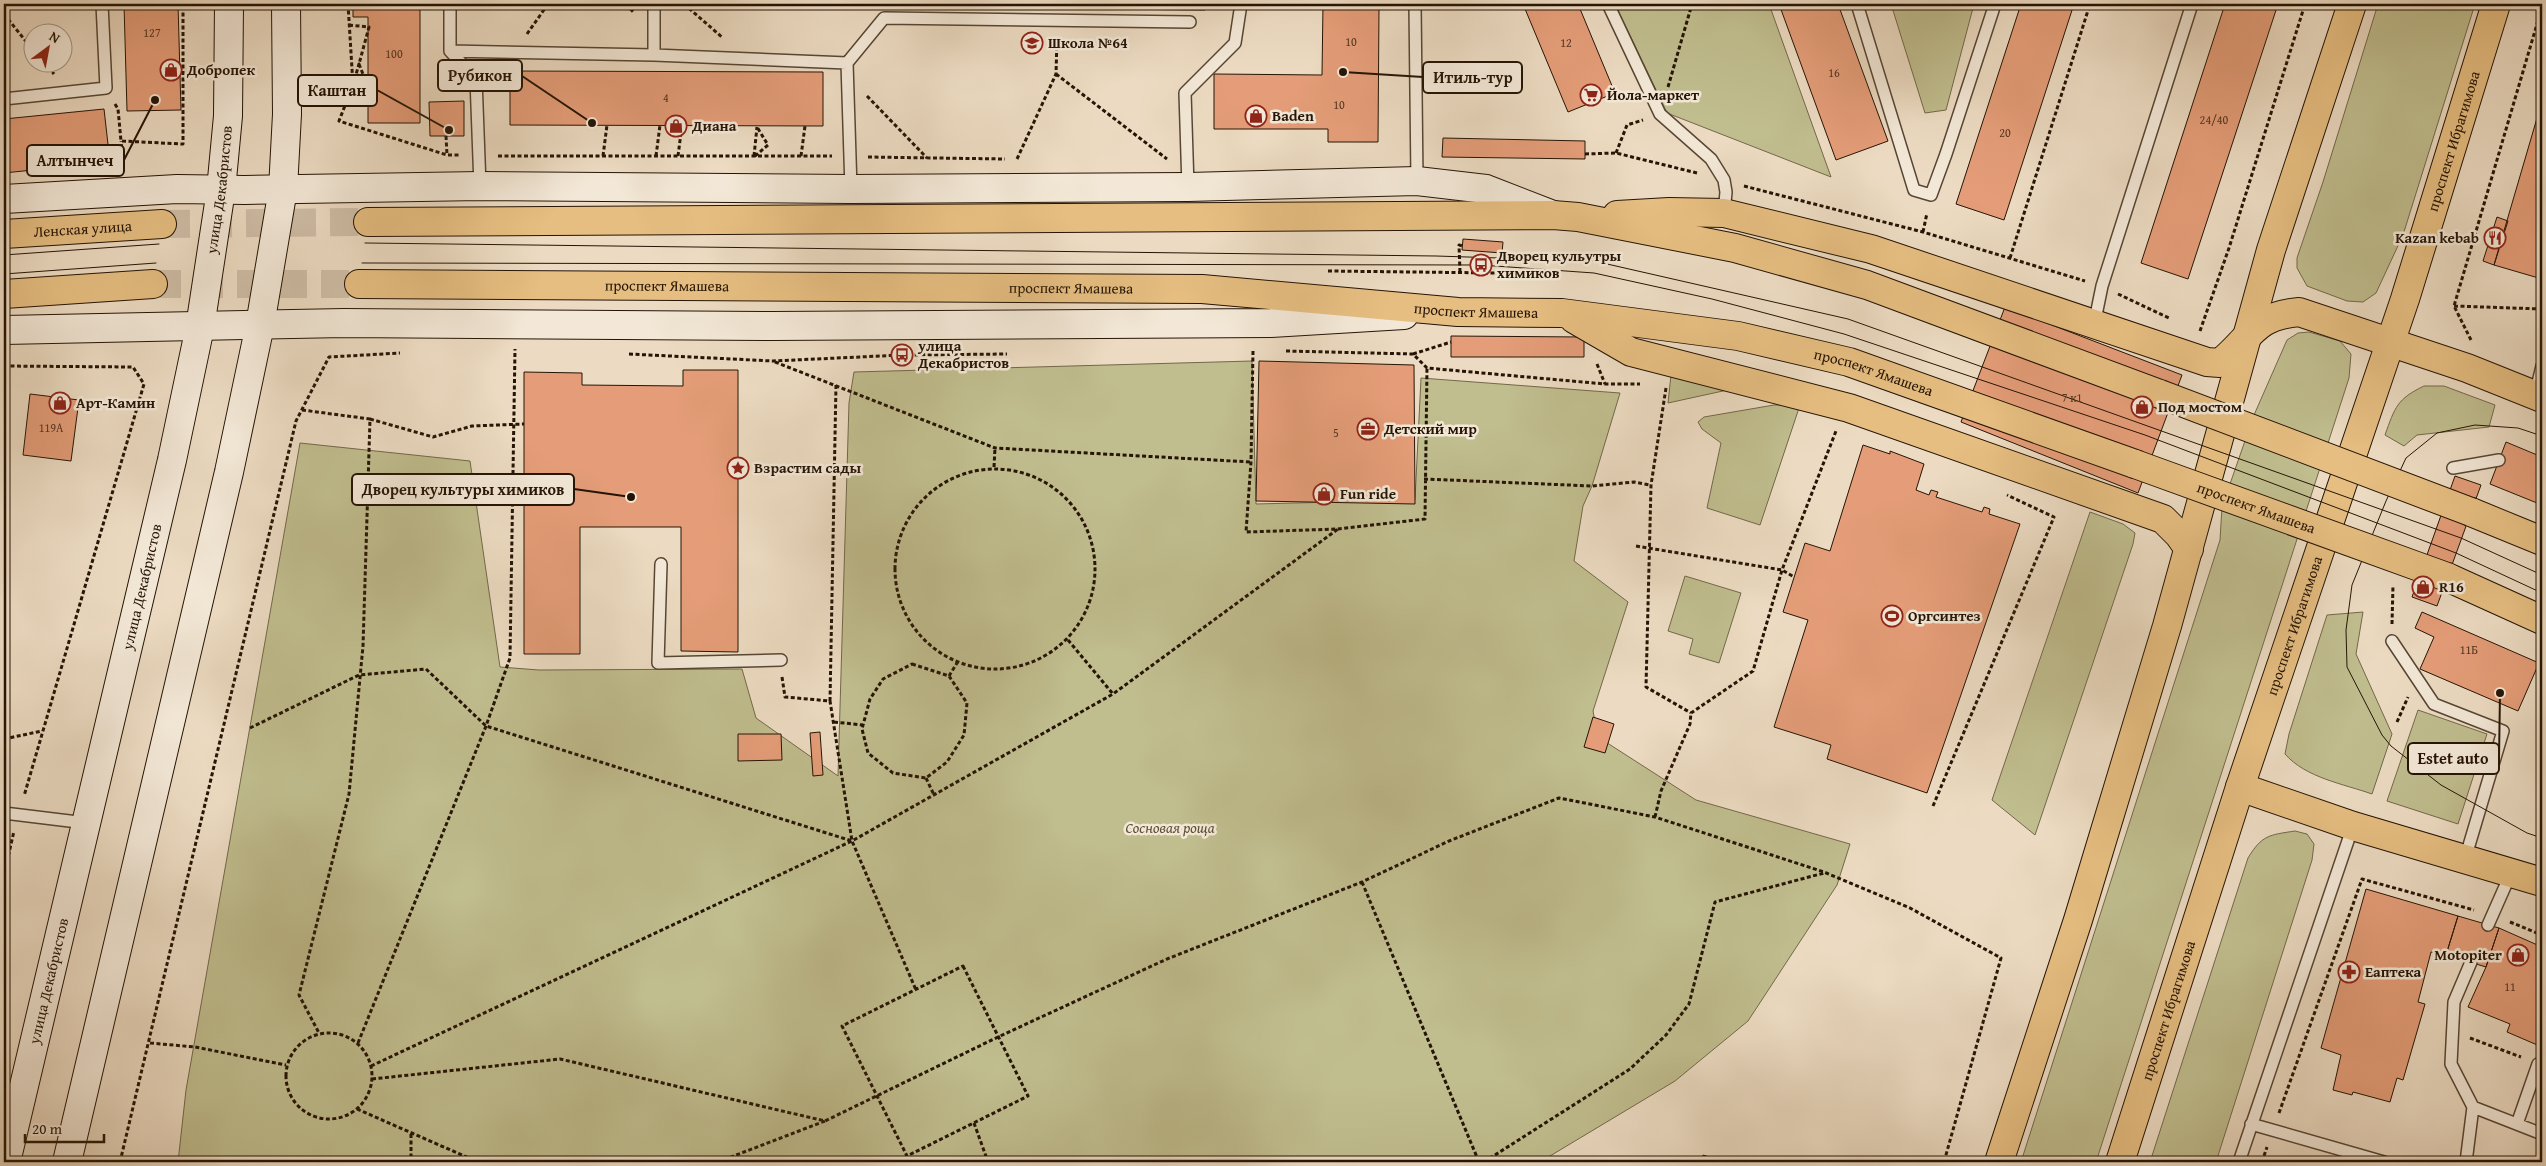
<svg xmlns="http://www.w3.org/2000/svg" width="2546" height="1166" font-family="'Gentium Book Plus',serif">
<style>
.green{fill:#c0bd8e;stroke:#72684a}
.building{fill:#e49d78;stroke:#251405}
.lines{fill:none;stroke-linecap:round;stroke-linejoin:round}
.primary-tunnel{stroke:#cebda6;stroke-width:28;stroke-dasharray:28 14;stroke-linecap:butt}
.service-casing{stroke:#574634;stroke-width:14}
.secondary-casing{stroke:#251405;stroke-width:30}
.primary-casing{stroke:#251405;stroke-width:30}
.path{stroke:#251405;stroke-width:3;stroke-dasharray:4 2.5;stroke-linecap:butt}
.service{stroke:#f3e8d7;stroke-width:11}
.secondary{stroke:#f3e8d7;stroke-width:28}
.primary{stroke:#e6be81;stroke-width:28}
.tram{stroke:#251405;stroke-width:1}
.primary-bridge-casing{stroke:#251405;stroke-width:30;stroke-linecap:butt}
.primary-bridge{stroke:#e6be81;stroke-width:28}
.labels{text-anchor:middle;stroke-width:5;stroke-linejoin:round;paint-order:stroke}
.number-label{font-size:12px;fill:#553622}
.poi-label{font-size:15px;font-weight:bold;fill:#251405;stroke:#f3e8d7;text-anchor:start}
.street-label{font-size:15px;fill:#251405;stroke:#f3e8d7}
.park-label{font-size:15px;font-style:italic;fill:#5b4f35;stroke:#f3e8d7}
.leader{fill:none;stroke:#251405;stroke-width:2}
.callout-dot{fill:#251405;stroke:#f3e8d7;stroke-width:2}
.callout{fill:#f3e8d7;stroke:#251405;stroke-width:2}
.callout-label{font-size:16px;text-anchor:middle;font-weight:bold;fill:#251405}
</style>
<rect width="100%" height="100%" fill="#ecdbc2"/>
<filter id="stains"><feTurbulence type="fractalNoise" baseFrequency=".004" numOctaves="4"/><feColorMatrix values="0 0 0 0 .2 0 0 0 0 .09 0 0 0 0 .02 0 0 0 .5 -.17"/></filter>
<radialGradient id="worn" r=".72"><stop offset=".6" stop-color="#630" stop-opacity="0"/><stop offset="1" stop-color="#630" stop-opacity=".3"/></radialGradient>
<path class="green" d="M 1615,4 L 1769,4 L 1831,177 L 1667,113 Z
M 1891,4 L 1974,4 L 1946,110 L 1925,113 Z
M 2378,4 L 2475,4 L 2403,235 L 2376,293 L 2363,302 L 2347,301 L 2307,286 L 2297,268 L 2297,258 L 2323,182 Z
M 2309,332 L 2340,341 L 2351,354 L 2349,378 L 2096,1162 L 2021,1162 L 2220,540 L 2222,507 L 2254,415 L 2287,340 L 2298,333 Z
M 1252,361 L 1256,504 L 1415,500 L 1421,378 L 1620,393 L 1592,486 L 1583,506 L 1574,561 L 1628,602 L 1593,711 L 1598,737 L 1696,800 L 1850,844 L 1837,885 L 1748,1021 L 1675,1081 L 1540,1162 L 178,1162 L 186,1090 L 300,443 L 470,461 L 500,667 L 539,670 L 742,669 L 756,718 L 838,776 L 849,403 L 854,372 Z
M 1671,375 L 1732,389 L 1668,403 Z
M 2424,386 L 2444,386 L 2495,405 L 2489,427 L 2417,435 L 2404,446 L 2385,435 C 2395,407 2397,399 2424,386 Z
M 1774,405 L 1800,405 L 1760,525 L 1707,508 L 1721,443 L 1702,429 L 1698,422 L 1704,417 Z
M 2090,512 L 2123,524 L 2135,533 L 2133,544 L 2035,835 L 1992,800 Z
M 1685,576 L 1741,593 L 1719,663 L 1689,654 L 1693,639 L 1668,631 Z
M 2363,612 L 2356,654 L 2392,734 L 2372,794 C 2344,784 2306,778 2285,754 L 2289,734 L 2327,615 Z
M 2418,710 L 2487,734 L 2458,824 L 2387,801 Z
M 2295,831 L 2307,834 L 2314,844 L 2312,860 L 2216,1162 L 2150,1162 L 2248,858 C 2262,835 2269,835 2295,831 Z"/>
<path class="building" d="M 124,4 L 178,4 L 181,110 L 127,111 Z
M 353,4 L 420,4 L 420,123 L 368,123 L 368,17 L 353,17 Z
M 892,4 L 1205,4 L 1205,10 L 892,7 Z
M 1323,4 L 1400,4 L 1399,9 L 1379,8 L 1378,142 L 1328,142 L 1328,129 L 1214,129 L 1214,74 L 1322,75 Z
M 1523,4 L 1578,4 L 1615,93 L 1568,112 Z
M 1779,4 L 1838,4 L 1888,141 L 1836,160 Z
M 2021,4 L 2074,4 L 2004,220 L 1956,204 Z
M 2225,4 L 2278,4 L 2188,279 L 2141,263 Z
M 510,71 L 823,72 L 823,126 L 510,125 Z
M 464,101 L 464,136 L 430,136 L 429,102 Z
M 2542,101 L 2542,279 L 2494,265 Z
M 104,109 L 110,162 L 4,173 L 4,119 Z
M 1443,138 L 1585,141 L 1585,159 L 1442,157 Z
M 2497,217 L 2508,221 L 2494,265 L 2483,261 Z
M 1463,239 L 1503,242 L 1502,253 L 1462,250 Z
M 2005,307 L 2182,375 L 2138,493 L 1961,422 Z
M 1451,336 L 1584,337 L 1584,357 L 1451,357 Z
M 1259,361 L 1414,365 L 1415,504 L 1256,501 Z
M 683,370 L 738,370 L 738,652 L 681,651 L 681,527 L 580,527 L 580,654 L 524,654 L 524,372 L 582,373 L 582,385 L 683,386 Z
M 30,394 L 79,400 L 71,461 L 23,455 Z
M 2506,442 L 2542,457 L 2542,505 L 2490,484 Z
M 1863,445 L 1890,454 L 1890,451 L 1924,464 L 1916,490 L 1929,495 L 1931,490 L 1938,492 L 1936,497 L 1982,512 L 1984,507 L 1990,509 L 1989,514 L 2020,524 L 1927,793 L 1827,759 L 1831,745 L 1774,727 L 1808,620 L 1783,612 L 1805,543 L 1830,551 Z
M 2455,476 L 2481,485 L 2437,606 L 2412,597 Z
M 2422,612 L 2539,663 L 2518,711 L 2420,669 L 2434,637 L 2415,628 Z
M 1593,717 L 1614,724 L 1605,753 L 1584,747 Z
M 820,732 L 823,775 L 813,776 L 810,733 Z
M 738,734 L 781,734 L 782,760 L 738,761 Z
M 2366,889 L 2458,916 L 2446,955 L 2431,952 L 2418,1002 L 2425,1004 L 2403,1080 L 2397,1078 L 2390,1102 L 2353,1092 L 2352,1095 L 2333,1090 L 2341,1055 L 2321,1048 Z
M 2458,916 L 2499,928 L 2486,967 L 2446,955 Z
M 2499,928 L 2542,947 L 2542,1047 L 2507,1032 L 2510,1024 L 2468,1007 L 2486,967 Z
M 1703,1155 L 1725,1162 L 1701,1162 Z"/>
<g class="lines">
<path class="primary-tunnel" d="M 162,224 L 368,222
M 153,284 L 359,284"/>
<g class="service-casing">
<path id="service" d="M 450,4 L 450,51 L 476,79 L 480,186
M 654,4 L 654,55
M 1415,4 L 1417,181
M 1608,4 L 1660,114 L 1711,159 L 1724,180 L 1726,192 L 1724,213
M 1857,4 L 1914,190 L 1931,195 L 1946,154 L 1995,4
M 450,51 L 654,55 L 847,63 L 851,189
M 847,63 L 884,18 L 1190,22
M 4,99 L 106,88 L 102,4
M 1188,187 L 1185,93 L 1235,43 L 1241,4
M 2094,325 L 2102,286 L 2192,4
M 2535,395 L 2542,366
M 2453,468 L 2499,460
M 661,564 L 658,663 L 781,660
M 2392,641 L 2434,704 L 2503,731 L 2465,859
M 4,813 L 86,823
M 2488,925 L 2511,873
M 2473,1107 L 2542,1134
M 2251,1124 L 2384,1162
M 2517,1124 L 2538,1064
M 2239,1162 L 2353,826
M 2466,1162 L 2473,1107 L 2451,1064 L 2454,1002 L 2471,962"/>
</g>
<g class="secondary-casing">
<g id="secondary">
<path d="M 4,199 L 177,189 L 245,190 L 480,186 L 851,189 L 1188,187 L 1417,181 L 1486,189 L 1553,215"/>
<path d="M 4,330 L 344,323 L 772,326 L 1271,323 L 1404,315"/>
<path id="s1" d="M 6,1162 L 172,460 L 200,327 L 221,190 L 228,116 L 229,4"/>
<path d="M 67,1162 L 229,472 L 260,325 L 283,189 L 287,114 L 286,4"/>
</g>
</g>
<g class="primary-casing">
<g id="primary">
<path d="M 1617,215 L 1669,212 L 1724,213 L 1871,249 L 2207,362 L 2220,363 C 2252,337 2253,316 2299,312 L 2467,368 L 2542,398"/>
<path d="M 368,222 L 1553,215 L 1578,217 L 1735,248 L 1867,285 L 2160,394"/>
<path id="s2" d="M 4,234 L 162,224"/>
<path id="s3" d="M 359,284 L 1202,289 L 1458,312 L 1562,313 L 1738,336 L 1849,362 L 2135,464"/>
<path d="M 4,294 L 153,284"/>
<path d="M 1574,319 L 1631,352 L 1849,408 L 2163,519 L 2179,535 L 2189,549"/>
<path d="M 2471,512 L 2542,541"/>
<path d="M 2447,577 L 2542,620"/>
<path d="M 2240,787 L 2353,826 L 2542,882"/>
<path d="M 1999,1162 L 2078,920 L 2167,626 L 2271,250 L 2352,4"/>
<path id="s4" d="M 2120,1162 L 2240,787 L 2405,299 L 2496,4"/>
</g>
</g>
<path class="path" d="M 348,4 L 353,85 L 339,121 L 447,155 L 460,155
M 626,4 L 634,13
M 684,4 L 723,38
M 4,14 L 32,49
M 349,25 L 369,27 L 359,64
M 527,34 L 548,4
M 44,62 L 54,74
M 359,64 L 368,87 L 353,85 Z
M 1056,74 L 1167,159
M 1668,87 L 1692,4
M 867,96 L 927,158
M 115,104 L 118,109 L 121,141 L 183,144 L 183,4
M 446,136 L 447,155
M 1616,153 L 1627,125 L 1643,120
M 1585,154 L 1616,153 L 1697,173
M 498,156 L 832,156
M 603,156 L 607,125
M 656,156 L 660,125
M 678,156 L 682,125
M 754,156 L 757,127
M 755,156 L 768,145 L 757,127
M 801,156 L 805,126
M 868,157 L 1005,159
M 1017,159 L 1056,74 L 1057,38
M 120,166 L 123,164 L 121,141
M 1744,186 L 1923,232 L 2085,281
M 1923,232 L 1927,213
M 2010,258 L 2090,4
M 1328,271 L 1497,273
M 1460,272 L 1459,245 L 1463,246
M 2118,294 L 2169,318
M 2454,306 L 2542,309
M 2200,331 L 2229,248 L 2305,4
M 2471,340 L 2454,306 L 2542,7
M 1253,351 L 1251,462 L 1246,532 L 1338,529 L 1425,519 L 1427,368
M 1286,351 L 1413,354 L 1427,368 L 1605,384 L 1640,384
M 629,354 L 773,361 L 902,355 L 1007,354
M 1413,354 L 1451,342
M 775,362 L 995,448 L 1251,462
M 1597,364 L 1605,384
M 4,366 L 133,367 L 144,384 L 24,796
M 1666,388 L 1651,485 L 1646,687 L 1691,713
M 302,410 L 370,419 L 363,646 L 349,794 L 299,995 L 319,1033
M 370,419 L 433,437 L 472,426 L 524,424
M 994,467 L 995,448
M895 569a100 100 0 1 1 200 0a100 100 0 1 1-200 0Z
M 1424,479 L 1592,486 L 1634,482 L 1650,485
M 1636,546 L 1782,570 L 1794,577
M 2392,624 L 2393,585
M 1068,640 L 1113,694
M 912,664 L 949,676 L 967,703 L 964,735 L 947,762 L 926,778 L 893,773 L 868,753 L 862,729 L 870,699 L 883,679 Z
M 949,676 L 957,663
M 782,677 L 785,697 L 830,701 L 852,841 L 916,990
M 830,701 L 836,384
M 834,722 L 863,725
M 2397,722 L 2408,697
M 250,728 L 359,675 L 426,669 L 486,726 L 852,841
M 4,739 L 42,731
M 926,778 L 934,795
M 1933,806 L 2054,517 L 2007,495
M 1655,817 L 1661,791 L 1690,724 L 1691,713 L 1753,671 L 1782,570 L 1836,431
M 4,875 L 14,831
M 1362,882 L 1479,1162
M 2510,922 L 2542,935
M 963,966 L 1028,1096 L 907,1156 L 842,1026 Z
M286 1076a43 43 0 1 1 86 0a43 43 0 1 1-86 0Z
M 2470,1038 L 2521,1057
M 150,1043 L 195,1047 L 286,1065
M 358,1043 L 486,726 L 510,658 L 515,349
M 371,1066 L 852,841 L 1113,694 L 1338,529
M 372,1079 L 560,1059 L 825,1121 L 998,1037 L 1167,959 L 1362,882 L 1449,841 L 1559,798 L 1655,817 L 1824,872 L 1910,908 L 2001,958 L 1944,1162
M 357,1109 L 478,1162
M 2279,1113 L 2362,879 L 2474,910
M 974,1123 L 988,1162
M 411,1134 L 411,1162
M 120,1162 L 296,421 L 329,357 L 400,353
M 718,1162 L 825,1121
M 899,1162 L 907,1156
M 1484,1162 L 1630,1069 L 1666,1035 L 1689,1004 L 1715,902 L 1824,873
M 2262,1162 L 2267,1147"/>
<use href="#service" class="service"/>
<use href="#secondary" class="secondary"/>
<use href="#primary" class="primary"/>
<path class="tram" d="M 365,243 L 1436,256 L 1594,261 L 1848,319 L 2461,538 L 2542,575
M 4,255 L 159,244
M 362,263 L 1481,265 L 1594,273 L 1712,299 L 1844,334 L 2145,435 L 2456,553 L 2542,593
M 4,274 L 156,263
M 2542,436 L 2518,428 L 2475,425 L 2437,433 L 2406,458 L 2386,501 L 2352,585 L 2346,630 L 2347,667 L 2382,735 L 2391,746 L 2441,785 L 2527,833 L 2542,838"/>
<g class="primary-bridge-casing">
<g id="primary-bridge">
<path d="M 2160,394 L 2471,512"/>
<path id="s5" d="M 2135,464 L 2447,577"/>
</g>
</g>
<use href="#primary-bridge" class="primary-bridge"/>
</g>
<defs>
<g id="school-ring" transform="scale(1.125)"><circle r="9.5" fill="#f3e8d7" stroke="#8f2418" stroke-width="1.5"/><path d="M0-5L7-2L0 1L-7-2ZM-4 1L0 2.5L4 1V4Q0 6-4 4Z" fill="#8f2418"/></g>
<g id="shop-ring" transform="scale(1.125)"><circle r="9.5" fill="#f3e8d7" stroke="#8f2418" stroke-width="1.5"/><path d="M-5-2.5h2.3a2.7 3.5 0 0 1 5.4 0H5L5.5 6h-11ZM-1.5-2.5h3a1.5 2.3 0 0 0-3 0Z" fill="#8f2418"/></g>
<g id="supermarket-ring" transform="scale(1.125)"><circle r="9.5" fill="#f3e8d7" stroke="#8f2418" stroke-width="1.5"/><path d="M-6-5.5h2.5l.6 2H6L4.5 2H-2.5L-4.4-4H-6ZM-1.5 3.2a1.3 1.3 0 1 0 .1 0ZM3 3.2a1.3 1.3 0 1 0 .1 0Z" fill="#8f2418"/></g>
<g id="restaurant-ring" transform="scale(1.125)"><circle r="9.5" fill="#f3e8d7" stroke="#8f2418" stroke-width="1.5"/><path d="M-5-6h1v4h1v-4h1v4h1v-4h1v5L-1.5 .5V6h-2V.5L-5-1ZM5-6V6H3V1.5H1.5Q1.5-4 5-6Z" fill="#8f2418"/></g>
<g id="bus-ring" transform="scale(1.125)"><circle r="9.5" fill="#f3e8d7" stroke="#8f2418" stroke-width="1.5"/><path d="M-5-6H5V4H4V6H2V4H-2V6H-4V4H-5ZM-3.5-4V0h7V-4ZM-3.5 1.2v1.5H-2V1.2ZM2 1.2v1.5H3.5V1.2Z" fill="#8f2418"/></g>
<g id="office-ring" transform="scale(1.125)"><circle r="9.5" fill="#f3e8d7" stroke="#8f2418" stroke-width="1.5"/><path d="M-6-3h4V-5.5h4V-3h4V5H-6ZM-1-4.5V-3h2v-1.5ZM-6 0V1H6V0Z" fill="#8f2418"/></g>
<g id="sight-ring" transform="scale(1.125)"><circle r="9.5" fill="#f3e8d7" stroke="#8f2418" stroke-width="1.5"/><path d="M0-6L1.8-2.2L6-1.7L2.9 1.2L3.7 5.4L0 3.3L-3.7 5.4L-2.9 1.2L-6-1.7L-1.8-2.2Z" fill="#8f2418"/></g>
<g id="stadium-ring" transform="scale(1.125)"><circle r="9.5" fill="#f3e8d7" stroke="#8f2418" stroke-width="1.5"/><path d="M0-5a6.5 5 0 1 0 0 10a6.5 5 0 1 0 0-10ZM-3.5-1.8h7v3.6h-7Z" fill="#8f2418"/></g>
<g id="pharmacy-ring" transform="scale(1.125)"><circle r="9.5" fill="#f3e8d7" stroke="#8f2418" stroke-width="1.5"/><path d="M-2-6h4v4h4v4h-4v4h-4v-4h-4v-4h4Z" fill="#8f2418"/></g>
</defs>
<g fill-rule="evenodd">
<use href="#school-ring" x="1032" y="43"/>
<use href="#shop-ring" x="171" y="70"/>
<use href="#supermarket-ring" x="1591" y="95"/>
<use href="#shop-ring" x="1256" y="116"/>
<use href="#shop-ring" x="676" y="126"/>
<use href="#restaurant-ring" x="2495" y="238"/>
<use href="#bus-ring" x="1481" y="265"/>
<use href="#bus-ring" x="902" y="355"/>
<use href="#shop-ring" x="60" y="403"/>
<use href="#shop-ring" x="2142" y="407"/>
<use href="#office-ring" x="1368" y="429"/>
<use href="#sight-ring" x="738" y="468"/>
<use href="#shop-ring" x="1324" y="494"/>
<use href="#shop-ring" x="2423" y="587"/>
<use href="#stadium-ring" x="1892" y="616"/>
<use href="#shop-ring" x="2518" y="955"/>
<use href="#pharmacy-ring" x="2349" y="972"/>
</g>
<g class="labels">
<g class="number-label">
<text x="152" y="37">127</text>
<text x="1351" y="46">10</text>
<text x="1566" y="47">12</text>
<text x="394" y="58">100</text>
<text x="1834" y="77">16</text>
<text x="666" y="102">4</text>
<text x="1339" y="109">10</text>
<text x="2214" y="124">24/40</text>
<text x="2005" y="137">20</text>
<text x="2072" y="402">7 к1</text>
<text x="51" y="432">119А</text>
<text x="1336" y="437">5</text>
<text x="2469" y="654">11Б</text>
<text x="2510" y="991">11</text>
</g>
<g class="poi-label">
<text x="1048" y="48">Школа №64</text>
<text x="187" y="75">Добропек</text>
<text x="1607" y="100">Йола-маркет</text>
<text x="1272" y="121">Baden</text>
<text x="692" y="131">Диана</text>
<text x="2479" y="243" text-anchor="end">Kazan kebab</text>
<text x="1497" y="261">Дворец кульутры<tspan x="1497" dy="17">химиков</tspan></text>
<text x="918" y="351">улица<tspan x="918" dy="17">Декабристов</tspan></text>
<text x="76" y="408">Арт-Камин</text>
<text x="2158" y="412">Под мостом</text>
<text x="1384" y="434">Детский мир</text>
<text x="754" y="473">Взрастим сады</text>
<text x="1340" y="499">Fun ride</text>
<text x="2439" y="592">R16</text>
<text x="1908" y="621">Оргсинтез</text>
<text x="2502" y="960" text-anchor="end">Motopiter</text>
<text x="2365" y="977">Еаптека</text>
</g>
<g class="street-label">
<text dy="5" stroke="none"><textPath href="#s4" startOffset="1074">проспект Ибрагимова</textPath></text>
<text dy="5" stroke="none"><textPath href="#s1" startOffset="996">улица Декабристов</textPath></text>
<text dy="5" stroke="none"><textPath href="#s2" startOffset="79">Ленская улица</textPath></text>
<text dy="5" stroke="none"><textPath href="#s3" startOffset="308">проспект Ямашева</textPath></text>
<text dy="5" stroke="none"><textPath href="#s3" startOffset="712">проспект Ямашева</textPath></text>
<text dy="5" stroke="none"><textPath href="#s3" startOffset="1118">проспект Ямашева</textPath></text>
<text dy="5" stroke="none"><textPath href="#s3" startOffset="1522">проспект Ямашева</textPath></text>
<text dy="5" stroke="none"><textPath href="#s5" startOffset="129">проспект Ямашева</textPath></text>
<text dy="5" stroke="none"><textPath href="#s1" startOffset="591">улица Декабристов</textPath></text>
<text dy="5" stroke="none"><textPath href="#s4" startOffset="564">проспект Ибрагимова</textPath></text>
<text dy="5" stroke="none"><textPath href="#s1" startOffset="186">улица Декабристов</textPath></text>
<text dy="5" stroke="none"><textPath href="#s4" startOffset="159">проспект Ибрагимова</textPath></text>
</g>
<g class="park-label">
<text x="1170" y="833">Сосновая роща</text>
</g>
</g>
<path class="leader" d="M592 123L522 76M1343 72L1423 77M449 130L377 90M155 100L124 160M631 497L574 489M2500 693L2499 759"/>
<g class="callout-dot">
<circle cx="592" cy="123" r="5"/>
<circle cx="1343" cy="72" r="5"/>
<circle cx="449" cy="130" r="5"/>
<circle cx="155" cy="100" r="5"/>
<circle cx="631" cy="497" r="5"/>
<circle cx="2500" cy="693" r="5"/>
</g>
<g class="callout">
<rect x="438" y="60" width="84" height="31" rx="5"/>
<rect x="1423" y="62" width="99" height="31" rx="5"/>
<rect x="298" y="75" width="79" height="31" rx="5"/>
<rect x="27" y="145" width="97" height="31" rx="5"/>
<rect x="352" y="474" width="222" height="31" rx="5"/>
<rect x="2408" y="743" width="91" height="31" rx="5"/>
</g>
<g class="callout-label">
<text x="480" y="81">Рубикон</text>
<text x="1473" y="83">Итиль-тур</text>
<text x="337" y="96">Каштан</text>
<text x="75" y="166">Алтынчеч</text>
<text x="463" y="495">Дворец культуры химиков</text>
<text x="2453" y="764">Estet auto</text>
</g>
<rect width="2546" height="1166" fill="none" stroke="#ecdbc2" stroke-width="20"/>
<rect x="5" y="5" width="2536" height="1156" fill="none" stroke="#251405" stroke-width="2.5"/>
<rect x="10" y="10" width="2526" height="1146" fill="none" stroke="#251405"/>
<g transform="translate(48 48) rotate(32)"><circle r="24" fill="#f3e8d7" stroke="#a19383"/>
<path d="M0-4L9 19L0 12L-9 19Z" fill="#8f2418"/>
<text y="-8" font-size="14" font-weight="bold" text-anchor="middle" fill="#251405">N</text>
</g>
<path d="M25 1134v8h79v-8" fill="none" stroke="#251405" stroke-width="2.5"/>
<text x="32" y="1134" font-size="15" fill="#251405" stroke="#f3e8d7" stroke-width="4" paint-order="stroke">20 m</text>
<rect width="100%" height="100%" filter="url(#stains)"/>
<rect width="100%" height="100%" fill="url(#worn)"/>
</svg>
